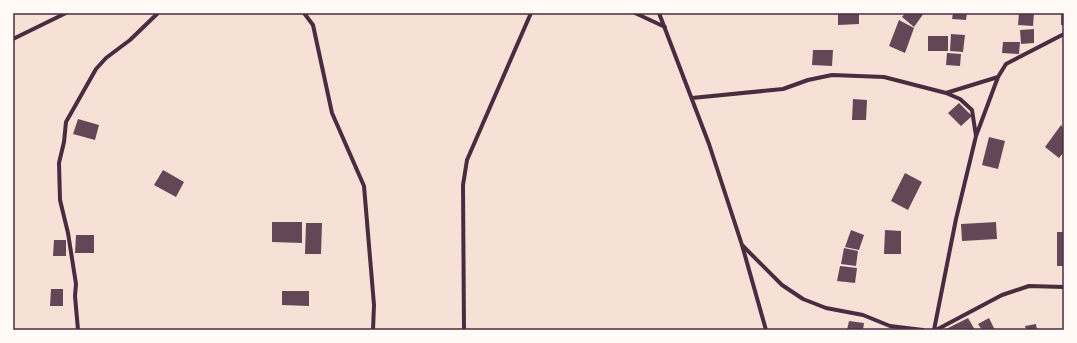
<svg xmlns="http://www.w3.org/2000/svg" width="1077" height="343" font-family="Quicksand,sans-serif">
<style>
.building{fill:#644757}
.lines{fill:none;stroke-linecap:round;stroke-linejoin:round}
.minor{stroke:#4a2c40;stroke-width:4}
.neatline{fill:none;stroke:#4a2c40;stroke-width:1.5}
</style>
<rect width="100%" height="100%" fill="#f7e1d7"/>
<path class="building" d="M 838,13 L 859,13 L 859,24 L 838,25 Z
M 905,13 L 924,13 L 914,27 L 902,17 Z
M 953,13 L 967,13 L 966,20 L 952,19 Z
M 1019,13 L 1034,13 L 1033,26 L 1018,25 Z
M 1061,13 L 1064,13 L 1064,25 L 1061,25 Z
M 899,20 L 914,28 L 905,53 L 889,46 Z
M 1034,29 L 1034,43 L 1021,44 L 1020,30 Z
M 951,34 L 965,35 L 963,52 L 950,51 Z
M 928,36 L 948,36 L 948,51 L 928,51 Z
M 1003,42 L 1020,42 L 1019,54 L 1002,53 Z
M 813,50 L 833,50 L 832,66 L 812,65 Z
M 947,53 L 961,54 L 960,66 L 946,65 Z
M 853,99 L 867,100 L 866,120 L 852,120 Z
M 959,103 L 972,116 L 961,126 L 948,113 Z
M 78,119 L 99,125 L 95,140 L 73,134 Z
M 1061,125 L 1064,129 L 1064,152 L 1059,158 L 1045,147 Z
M 989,137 L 1005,141 L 998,169 L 982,165 Z
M 163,170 L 184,182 L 176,197 L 154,185 Z
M 905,173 L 922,182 L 908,210 L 891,201 Z
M 272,222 L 302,222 L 302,243 L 272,242 Z
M 996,222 L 997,239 L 962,241 L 961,224 Z
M 306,223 L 322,223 L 321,254 L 305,254 Z
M 851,230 L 864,235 L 859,250 L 845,247 Z
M 885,230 L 901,231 L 901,254 L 884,254 Z
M 1057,232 L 1064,232 L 1064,266 L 1057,266 Z
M 76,235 L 94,235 L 94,253 L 75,253 Z
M 54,240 L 66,240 L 66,256 L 53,256 Z
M 844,248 L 858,251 L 856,266 L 841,264 Z
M 840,266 L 857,268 L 855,283 L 837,281 Z
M 51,289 L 63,289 L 63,306 L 50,306 Z
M 282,291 L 309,291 L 309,306 L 282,305 Z
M 968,318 L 975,330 L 944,330 Z
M 989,318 L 995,330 L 982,330 L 978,324 Z
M 849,321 L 864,323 L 863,330 L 847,330 Z
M 1036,324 L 1037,330 L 1026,330 L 1025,326 Z"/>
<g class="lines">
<path class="minor" d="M 304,13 L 313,25 L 332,113 L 364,186 L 374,305 L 373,330
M 635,13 L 665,27
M 659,13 L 709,144 L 742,245 L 766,330
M 13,39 L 66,13
M 946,93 L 998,77
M 692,98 L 783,89 L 808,80 L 832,75 L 884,77 L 946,93 L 960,99 L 972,110 L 976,136
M 742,245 L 782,285 L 803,299 L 826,308 L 863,315 L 890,326 L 923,330
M 78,330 L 75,296 L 76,284 L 68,233 L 60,200 L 59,163 L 64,142 L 66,122 L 96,69 L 106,58 L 130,40 L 158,13
M 464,330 L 463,185 L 467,160 L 531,13
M 934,330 L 956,219 L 976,136 L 998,77 L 1006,64 L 1064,34
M 936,330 L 1002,295 L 1029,286 L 1064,287"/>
</g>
<rect width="1077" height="343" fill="none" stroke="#fffaf5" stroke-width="28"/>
<rect x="14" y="14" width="1049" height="315" class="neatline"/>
</svg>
